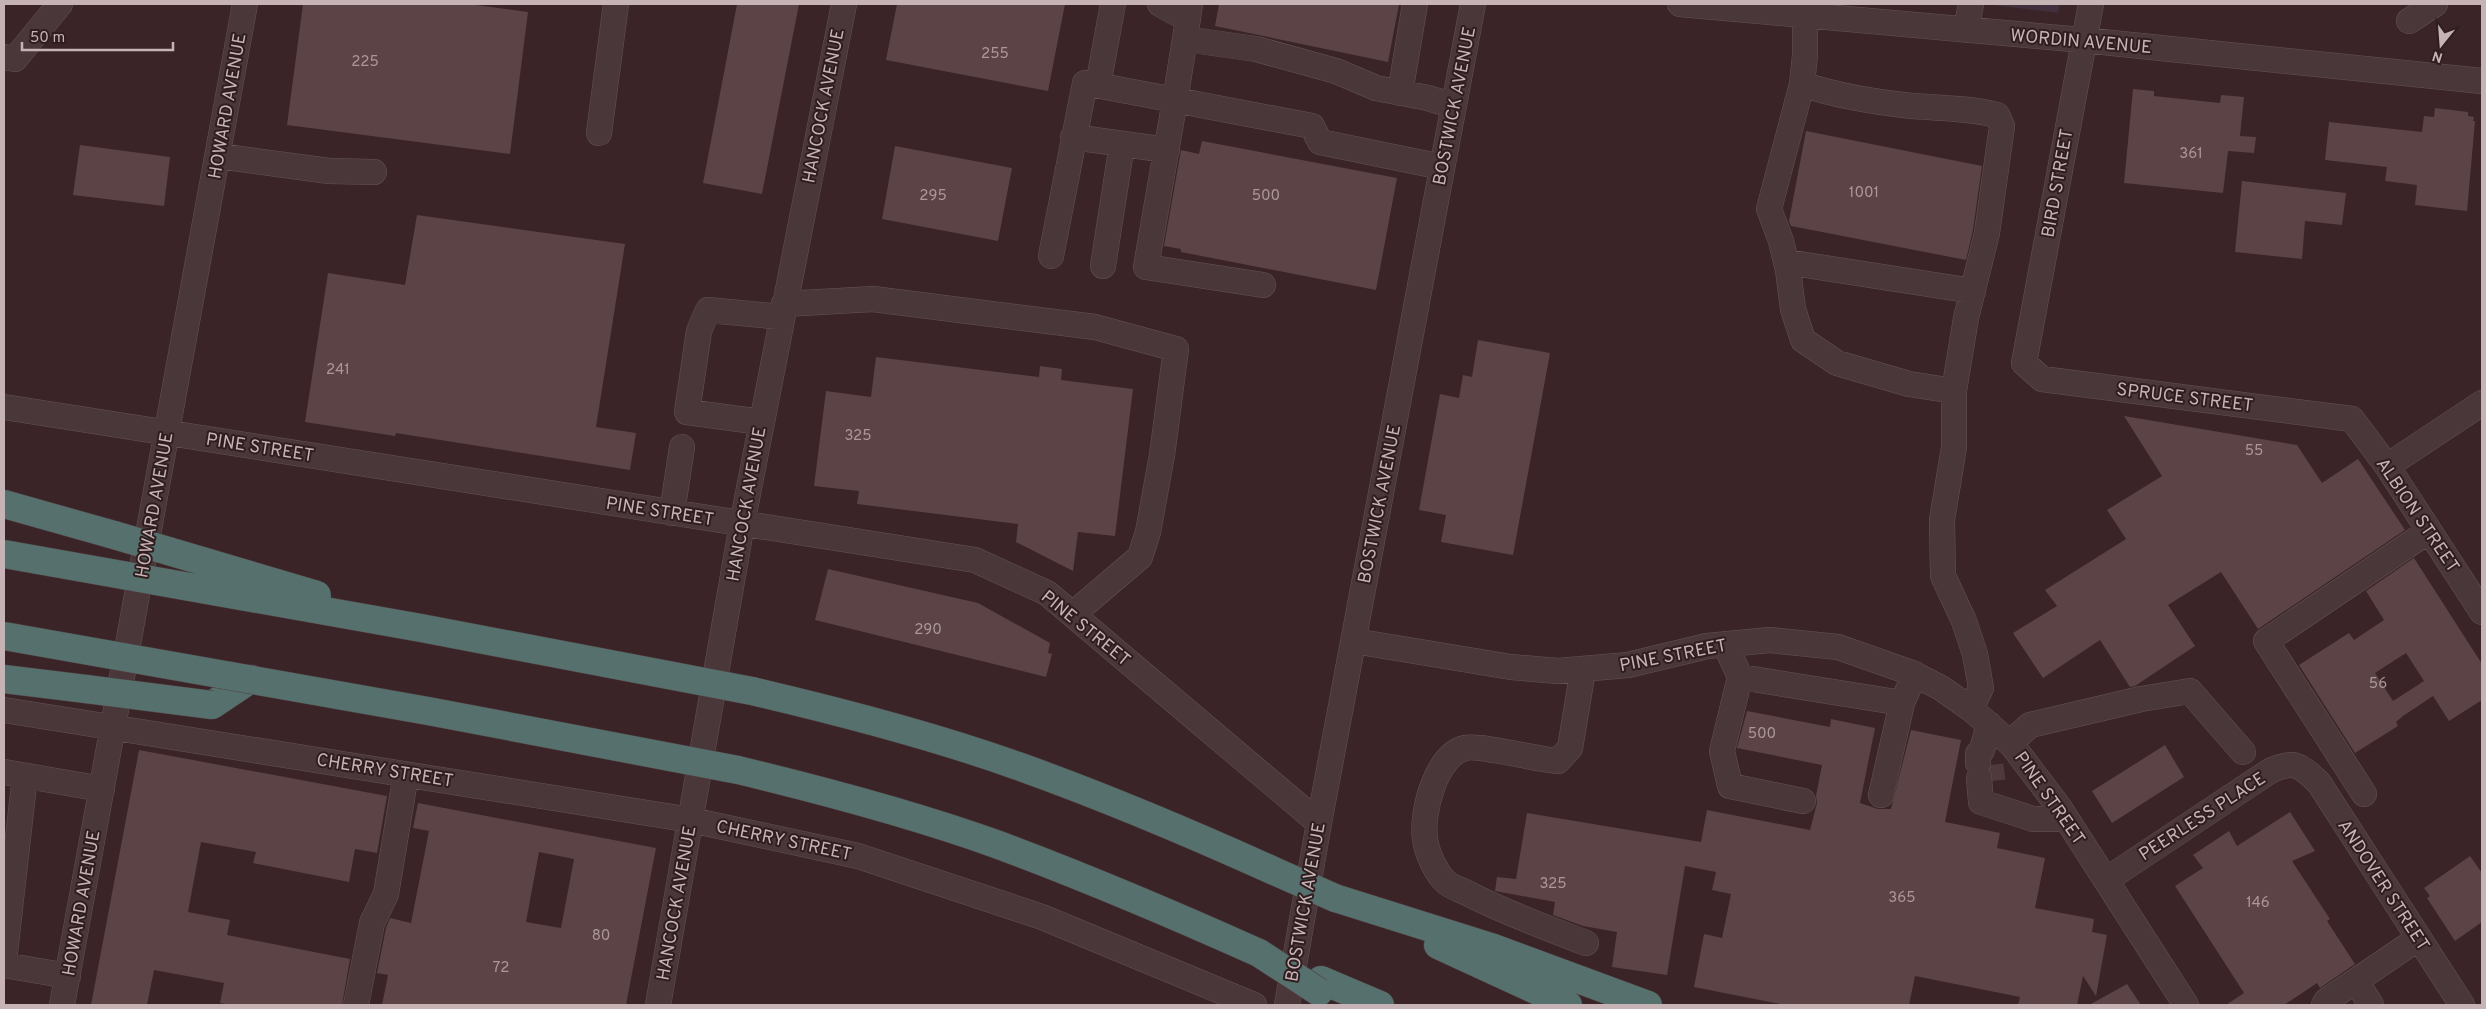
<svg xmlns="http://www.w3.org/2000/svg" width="2486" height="1009" font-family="Overpass,sans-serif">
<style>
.green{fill:#432e3e}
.building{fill:#5c4346;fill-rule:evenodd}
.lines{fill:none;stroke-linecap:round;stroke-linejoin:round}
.minor-tunnel{stroke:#4f393c;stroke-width:25;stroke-dasharray:25 12;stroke-linecap:butt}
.minor-casing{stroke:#655355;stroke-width:26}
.highway-casing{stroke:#524042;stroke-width:29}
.minor{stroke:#4a373a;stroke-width:25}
.highway{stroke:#55706d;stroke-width:28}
.highway-bridge-casing{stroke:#524042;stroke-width:29;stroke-linecap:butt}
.highway-bridge{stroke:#55706d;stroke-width:28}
.labels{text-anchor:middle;stroke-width:4;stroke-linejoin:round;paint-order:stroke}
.number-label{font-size:15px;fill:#ac9799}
.street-label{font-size:18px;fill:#c6b3b5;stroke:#2f1d1f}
</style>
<rect width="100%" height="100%" fill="#3a2427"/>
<path class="green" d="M 1984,4 L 2060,4 L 2058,13 Z"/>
<path class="building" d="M 303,4 L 468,4 L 528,12 L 510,154 L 287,125 Z
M 737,4 L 799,4 L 762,194 L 703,183 Z
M 897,4 L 1065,4 L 1048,91 L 886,60 Z
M 1219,4 L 1399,4 L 1388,62 L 1215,26 Z
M 2133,89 L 2154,91 L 2154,96 L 2220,103 L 2221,95 L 2244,97 L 2240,136 L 2256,137 L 2254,153 L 2228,151 L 2223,193 L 2124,183 Z
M 2435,108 L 2468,112 L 2468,116 L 2474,117 L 2473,121 L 2475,121 L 2467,211 L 2415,205 L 2417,185 L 2385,181 L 2387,167 L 2325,160 L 2329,122 L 2422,132 L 2424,116 L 2434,117 Z
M 1806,131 L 1982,166 L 1973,230 L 1966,260 L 1791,226 L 1789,221 Z
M 1202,141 L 1397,178 L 1376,290 L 1181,252 L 1181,249 L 1164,246 L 1181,150 L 1199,154 Z
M 80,145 L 170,157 L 164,206 L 73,195 Z
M 895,146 L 1012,168 L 998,241 L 882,219 Z
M 2242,181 L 2346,193 L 2342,225 L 2305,221 L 2302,259 L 2235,252 Z
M 417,215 L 625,244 L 596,427 L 636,433 L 630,470 L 396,433 L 395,436 L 305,422 L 328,273 L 405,285 Z
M 1478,340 L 1550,353 L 1513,555 L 1441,542 L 1446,515 L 1419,510 L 1440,394 L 1459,398 L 1463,375 L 1472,377 Z
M 876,357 L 1039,377 L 1040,366 L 1062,369 L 1061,380 L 1133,389 L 1115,536 L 1078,532 L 1073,571 L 1016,542 L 1018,524 L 857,504 L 859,491 L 814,486 L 826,391 L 871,397 Z
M 2124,416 L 2297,445 L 2322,483 L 2358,459 L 2405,530 L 2258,629 L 2221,572 L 2168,605 L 2195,646 L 2135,686 L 2130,687 L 2100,640 L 2043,678 L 2013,633 L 2057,606 L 2045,590 L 2126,539 L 2107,510 L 2162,476 Z
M 2414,558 L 2482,664 L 2482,700 L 2449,721 L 2433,696 L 2403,716 L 2396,722 L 2398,726 L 2355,753 L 2299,665 L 2349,633 L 2354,640 L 2384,620 L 2366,591 ZM 2406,653 L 2424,681 L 2393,701 L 2375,673 Z
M 828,569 L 978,603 L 1050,643 L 1048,653 L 1052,654 L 1046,677 L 815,620 Z
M 1747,711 L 1830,727 L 1831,719 L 1875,728 L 1860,803 L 1878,809 L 1891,809 L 1911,730 L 1961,740 L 1945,822 L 2000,833 L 1997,848 L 2045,858 L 2035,908 L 2094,919 L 2092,932 L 2107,935 L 2096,996 L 2083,976 L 2077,1005 L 2018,1005 L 2020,997 L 1915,976 L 1909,1005 L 1785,1005 L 1694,987 L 1704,934 L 1722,938 L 1731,894 L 1712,890 L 1716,872 L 1685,866 L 1667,975 L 1612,967 L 1617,932 L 1583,926 L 1553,915 L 1555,902 L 1495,891 L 1497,877 L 1516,879 L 1527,813 L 1701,842 L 1707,810 L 1810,830 L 1817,803 L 1816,796 L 1822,765 L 1737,748 Z
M 2165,745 L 2184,777 L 2112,823 L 2092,791 Z
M 139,750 L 387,796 L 377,853 L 355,849 L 349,882 L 253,863 L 256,852 L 201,842 L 188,912 L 230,920 L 227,935 L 350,959 L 342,1005 L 231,1005 L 220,1003 L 224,983 L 154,970 L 147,1005 L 91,1005 Z
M 418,803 L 656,848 L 626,1005 L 382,1005 L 388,975 L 377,973 L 386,928 L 390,918 L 411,923 L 429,831 L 413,828 ZM 539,852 L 574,859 L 561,928 L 526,922 Z
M 2290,812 L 2315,851 L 2292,861 L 2330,919 L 2327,921 L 2355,964 L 2320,988 L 2317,983 L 2284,1005 L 2226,1005 L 2244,993 L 2175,886 L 2203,868 L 2193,855 L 2229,831 L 2237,846 Z
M 2470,856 L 2482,873 L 2482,922 L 2455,941 L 2427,898 L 2430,896 L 2424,888 Z
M 2127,984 L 2141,1005 L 2089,1005 Z"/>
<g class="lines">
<path class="minor-tunnel" d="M 1991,765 L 1993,781"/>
<g class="minor-casing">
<path id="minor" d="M 1160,4 L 1176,13 L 1188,15
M 1190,4 L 1185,39 L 1256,49 L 1336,71 L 1376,88 L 1428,98 L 1454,106
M 1680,4 L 2083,40 L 2482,81
M 2091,4 L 2024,363 L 2042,379 L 2352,419 L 2387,466 L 2482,612
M 1805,15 L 1805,55 L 1802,84 C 1836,96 1875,102 1912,106 C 1940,108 1969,108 1997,115 L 2002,126 L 1987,233 L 1966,318 L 1954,391 L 1954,447 L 1942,520 L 1943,576 L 1964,621 L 1975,654 L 1981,688 L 1971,709
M 2409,21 L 2435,4
M 1966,30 L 1971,4
M 1185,39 L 1175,100 L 1312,126 L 1320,142 L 1442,167
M 4,57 L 15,59 L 60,4
M 1802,84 L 1769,209 L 1781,241 L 1788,270 L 1793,309 L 1803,340 L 1837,363 L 1909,384 L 1954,391
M 1098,85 L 1113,4
M 1400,93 L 1415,4
M 599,133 L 616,4
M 1073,137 L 1167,150
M 219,156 L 329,171 L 374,172
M 1051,256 L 1085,83 L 1175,100 L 1146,267 L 1263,285
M 1786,262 L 1973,291
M 1103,266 L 1122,144
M 784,304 L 873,299 L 1095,327 L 1176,349 L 1162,455 L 1148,532 L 1140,557 L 1073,614
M 4,407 L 975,560 L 1047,593 L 1319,823
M 761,422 L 687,412 L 699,331 L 708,310 L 782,317
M 2387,466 L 2482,403
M 672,513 L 682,447
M 1354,641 L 1511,667 L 1558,671 L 1628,665 L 1707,646 L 1770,640 L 1838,647 L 1912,673 L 1941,688 L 1971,709 L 2012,745 L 2059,807 L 2186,1005
M 1725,644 L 1740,677 L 1902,703 L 1915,674
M 1583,670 L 1570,748 L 1558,761 C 1538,760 1478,744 1465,748 C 1436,755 1421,813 1425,839 C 1427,853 1436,874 1447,883 C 1453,888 1464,891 1471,895 C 1508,914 1548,928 1586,943
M 1740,677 L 1722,751 L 1730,786 L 1803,801
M 4,710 L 691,820 L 858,856 L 1042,917 L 1254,1005
M 2010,743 L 2030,725 L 2141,699 L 2190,691 L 2243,752
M 1978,763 L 1978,754 L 1982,750 L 1989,724
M 4,772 L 102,789
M 1979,778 L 1981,802 L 2033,819 L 2066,819
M 2364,794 L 2266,641 L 2429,531
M 1881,795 L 1902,703
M 2106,880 L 2270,771 C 2295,759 2301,766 2319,783 L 2462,1005
M 4,961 L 25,776
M 4,965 L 68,976
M 2356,981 L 2371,1005
M 62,1005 L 245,4
M 356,1005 L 372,923 L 386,894 L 406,774
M 658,1005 L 742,524 L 844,4
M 1287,1005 L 1319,823 L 1473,4
M 2324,1005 L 2326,1001 L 2419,938"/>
</g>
<g class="highway-casing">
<path id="highway" d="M 4,504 L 114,535
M 4,679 L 86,689
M 752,691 C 842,712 931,735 1018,766 C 1105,797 1190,833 1274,871
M 212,705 L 251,679
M 738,770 C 825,791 912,814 996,844 C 1085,877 1172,914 1259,953
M 1335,898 L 1491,947 L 1648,1005
M 1438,945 L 1568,1005
M 1321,980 L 1380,1005"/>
</g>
<use href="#minor" class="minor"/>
<use href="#highway" class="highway"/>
<g class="highway-bridge-casing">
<path id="highway-bridge" d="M 114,535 L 317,595
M 4,554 L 421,628 L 752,691
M 4,636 L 428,711 L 738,770
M 86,689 L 212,705
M 1274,871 L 1335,898
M 1259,953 L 1319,992"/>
</g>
<use href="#highway-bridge" class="highway-bridge"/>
</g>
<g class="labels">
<g class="number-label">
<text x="995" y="58">255</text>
<text x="365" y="66">225</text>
<text x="2191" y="158">361</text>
<text x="1864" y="197">1001</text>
<text x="933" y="200">295</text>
<text x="1266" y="200">500</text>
<text x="338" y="374">241</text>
<text x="858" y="440">325</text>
<text x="2254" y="455">55</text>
<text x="928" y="634">290</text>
<text x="2378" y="688">56</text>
<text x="1762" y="738">500</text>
<text x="1553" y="888">325</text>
<text x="1902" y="902">365</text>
<text x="2258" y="907">146</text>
<text x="601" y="940">80</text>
<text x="501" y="972">72</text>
</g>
<g class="street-label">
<text transform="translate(2081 41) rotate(5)" y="6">WORDIN AVENUE</text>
<text transform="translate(227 106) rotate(-80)" y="6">HOWARD AVENUE</text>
<text transform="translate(823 106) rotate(-79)" y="6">HANCOCK AVENUE</text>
<text transform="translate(1454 106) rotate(-79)" y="6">BOSTWICK AVENUE</text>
<text transform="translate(2057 183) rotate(-80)" y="6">BIRD STREET</text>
<text transform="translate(2185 397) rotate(7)" y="6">SPRUCE STREET</text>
<text transform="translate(260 447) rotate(9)" y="6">PINE STREET</text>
<text transform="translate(746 504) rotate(-80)" y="6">HANCOCK AVENUE</text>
<text transform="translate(1379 504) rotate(-79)" y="6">BOSTWICK AVENUE</text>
<text transform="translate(154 505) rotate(-80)" y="6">HOWARD AVENUE</text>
<text transform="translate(660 511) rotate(9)" y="6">PINE STREET</text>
<text transform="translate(2418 515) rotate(56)" y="6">ALBION STREET</text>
<text transform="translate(1086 628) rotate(39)" y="6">PINE STREET</text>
<text transform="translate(1673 655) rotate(-11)" y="6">PINE STREET</text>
<text transform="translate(385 770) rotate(9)" y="6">CHERRY STREET</text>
<text transform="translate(2050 798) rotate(55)" y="6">PINE STREET</text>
<text transform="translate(2202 816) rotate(-33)" y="6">PEERLESS PLACE</text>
<text transform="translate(784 840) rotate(12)" y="6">CHERRY STREET</text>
<text transform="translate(2384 885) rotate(57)" y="6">ANDOVER STREET</text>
<text transform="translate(1305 902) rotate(-80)" y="6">BOSTWICK AVENUE</text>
<text transform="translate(81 903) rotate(-80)" y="6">HOWARD AVENUE</text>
<text transform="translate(676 903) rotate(-80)" y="6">HANCOCK AVENUE</text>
</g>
</g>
<rect width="2486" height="1009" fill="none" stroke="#c6b3b5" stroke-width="10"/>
<g transform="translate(2441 45) rotate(197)" stroke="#2f1d1f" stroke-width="4" paint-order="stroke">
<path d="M0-4L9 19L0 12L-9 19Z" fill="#c6b3b5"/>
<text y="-8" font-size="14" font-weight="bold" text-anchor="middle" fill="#c6b3b5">N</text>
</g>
<path d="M22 42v8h151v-8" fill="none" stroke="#c6b3b5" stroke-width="2.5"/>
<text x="30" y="42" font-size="15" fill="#c6b3b5" stroke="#2f1d1f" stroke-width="4" paint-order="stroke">50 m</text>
</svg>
